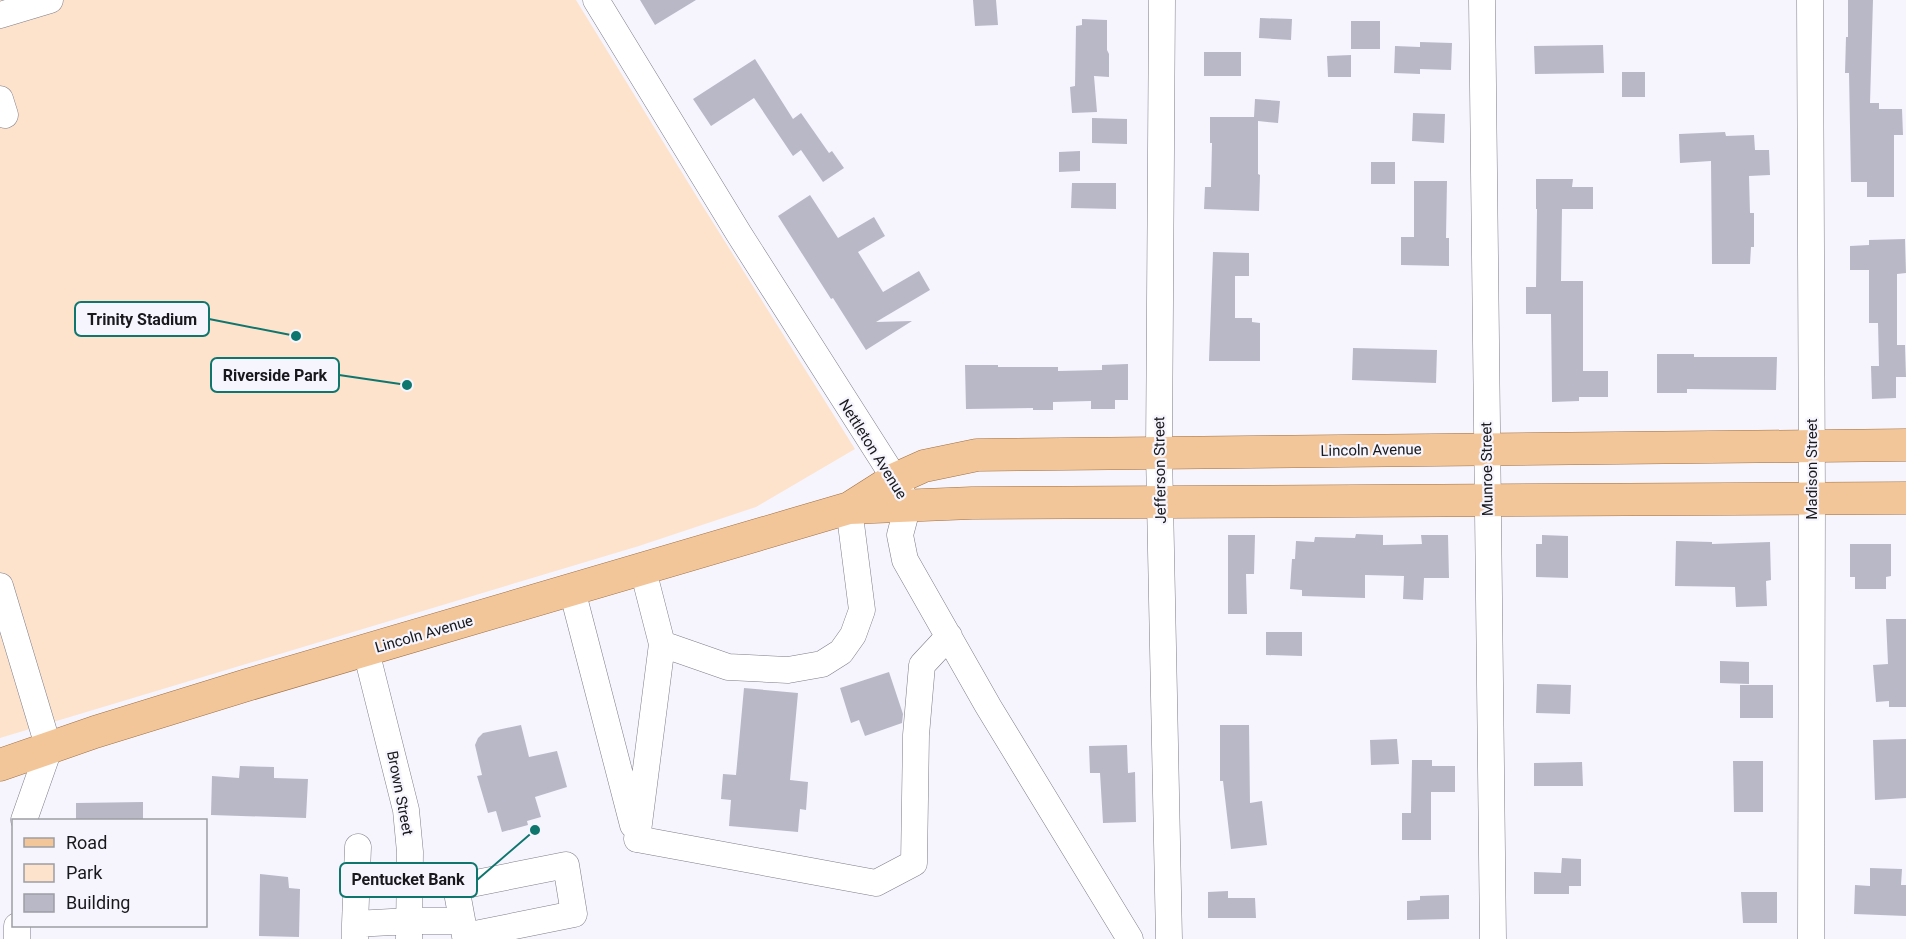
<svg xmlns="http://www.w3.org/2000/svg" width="1906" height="939" font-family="Roboto,sans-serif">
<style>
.green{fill:#fde3cc}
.building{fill:#b9b8c6}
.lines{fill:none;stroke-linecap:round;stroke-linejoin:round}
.minor-casing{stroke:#7e7d8a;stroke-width:27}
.major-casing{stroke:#a07041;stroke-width:33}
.minor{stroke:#fff;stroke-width:26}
.major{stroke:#f2c699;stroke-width:32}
.labels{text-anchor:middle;stroke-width:4.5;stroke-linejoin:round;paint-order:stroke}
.street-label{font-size:15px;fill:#18181d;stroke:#f6f5fe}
.leader{fill:none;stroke:#0f766e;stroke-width:2}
.callout-dot{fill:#0f766e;stroke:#f6f5fe;stroke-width:2}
.callout{fill:#f6f5fe;stroke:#0f766e;stroke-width:2}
.callout-label{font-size:16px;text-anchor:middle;font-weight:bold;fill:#18181d}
</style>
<rect width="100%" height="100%" fill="#f6f5fe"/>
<path class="green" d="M 0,0 L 576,0 L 697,197 L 855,449 L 756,507 L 639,546 L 0,738 Z"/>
<path class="building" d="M 640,0 L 696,0 L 655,25 Z
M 973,0 L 996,0 L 998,25 L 975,26 Z
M 1848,0 L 1873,0 L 1870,103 L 1879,103 L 1879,109 L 1902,109 L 1903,135 L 1894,135 L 1894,197 L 1867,197 L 1867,182 L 1851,182 L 1849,73 L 1845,73 L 1846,37 L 1848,37 Z
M 1260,18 L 1292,19 L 1291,40 L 1259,38 Z
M 1082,19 L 1107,20 L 1107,50 L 1109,54 L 1109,77 L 1094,76 L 1097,112 L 1072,113 L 1070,87 L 1075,86 L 1076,26 L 1082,25 Z
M 1351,21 L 1380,21 L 1380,49 L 1351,49 Z
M 1420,42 L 1452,43 L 1451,70 L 1420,69 L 1420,74 L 1394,73 L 1395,46 L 1420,47 Z
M 1603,45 L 1604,73 L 1535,74 L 1534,46 Z
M 1204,52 L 1241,52 L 1241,76 L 1204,76 Z
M 1351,55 L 1351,77 L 1328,77 L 1327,56 Z
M 755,59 L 793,119 L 801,113 L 829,153 L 832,151 L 844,168 L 823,182 L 801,150 L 793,156 L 754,98 L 711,126 L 693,99 Z
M 1622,72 L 1645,72 L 1645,97 L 1622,97 Z
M 1255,99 L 1280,101 L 1278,123 L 1258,121 L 1258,174 L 1260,175 L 1259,211 L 1204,209 L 1205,187 L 1211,187 L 1212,143 L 1210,143 L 1210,117 L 1254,117 Z
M 1413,113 L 1445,114 L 1444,143 L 1412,141 Z
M 1092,118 L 1127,119 L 1127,144 L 1092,143 Z
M 1725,132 L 1726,136 L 1754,135 L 1755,150 L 1769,150 L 1770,175 L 1749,176 L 1750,213 L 1754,213 L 1754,247 L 1751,247 L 1750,264 L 1712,264 L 1711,161 L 1680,163 L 1679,134 Z
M 1080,151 L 1080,171 L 1059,172 L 1059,152 Z
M 1371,162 L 1395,162 L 1395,184 L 1371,184 Z
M 1536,179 L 1573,179 L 1572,187 L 1593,187 L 1593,209 L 1562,209 L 1561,281 L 1583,281 L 1583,371 L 1608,371 L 1608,397 L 1579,397 L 1579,401 L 1552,402 L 1551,314 L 1526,314 L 1526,287 L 1536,287 L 1537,209 L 1536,209 Z
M 1414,181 L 1447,181 L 1446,238 L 1449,238 L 1449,266 L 1401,265 L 1401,237 L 1414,237 Z
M 1072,183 L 1116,183 L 1116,209 L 1071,208 Z
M 810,195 L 838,238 L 874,217 L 885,236 L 858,252 L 883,292 L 919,271 L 930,290 L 876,322 L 912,321 L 866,350 L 833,298 L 831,299 L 778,216 Z
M 1905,239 L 1906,273 L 1897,274 L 1897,345 L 1905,345 L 1906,377 L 1896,377 L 1896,398 L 1872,399 L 1871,366 L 1879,366 L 1878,323 L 1869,323 L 1869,270 L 1850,270 L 1850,246 L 1869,245 L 1869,240 Z
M 1213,252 L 1249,253 L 1249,276 L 1235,276 L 1235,318 L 1252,318 L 1252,322 L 1260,323 L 1260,361 L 1209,361 Z
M 1353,348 L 1437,350 L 1436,383 L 1352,380 Z
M 1657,354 L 1694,354 L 1694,357 L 1777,357 L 1776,390 L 1687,389 L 1687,393 L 1657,393 Z
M 1128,364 L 1128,400 L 1115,400 L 1115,409 L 1091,409 L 1091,401 L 1053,402 L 1053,410 L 1033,410 L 1033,408 L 966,409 L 965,365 L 998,365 L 998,367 L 1058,367 L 1058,371 L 1102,370 L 1102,365 Z
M 1356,534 L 1383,535 L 1383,545 L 1422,544 L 1421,535 L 1448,535 L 1449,578 L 1424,578 L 1423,600 L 1403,599 L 1404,576 L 1365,575 L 1365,598 L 1302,596 L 1302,590 L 1290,589 L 1292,559 L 1295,559 L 1296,541 L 1314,542 L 1315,537 L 1355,538 Z
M 1228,535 L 1255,535 L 1254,574 L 1246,574 L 1247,614 L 1228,614 Z
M 1542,535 L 1568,536 L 1568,578 L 1536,577 L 1536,544 L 1542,544 Z
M 1676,541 L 1712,542 L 1712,544 L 1770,542 L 1771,580 L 1766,581 L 1767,606 L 1736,607 L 1735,587 L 1675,586 Z
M 1850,544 L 1891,544 L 1891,576 L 1886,577 L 1886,589 L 1855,589 L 1855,577 L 1850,577 Z
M 1886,619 L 1906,619 L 1906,707 L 1889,707 L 1889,701 L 1876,702 L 1873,665 L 1888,664 Z
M 1266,632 L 1302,632 L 1302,656 L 1266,655 Z
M 1720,661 L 1749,662 L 1749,684 L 1720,683 Z
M 889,672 L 903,714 L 902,723 L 865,736 L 859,720 L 851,723 L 840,688 Z
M 1537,684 L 1571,685 L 1570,714 L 1536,713 Z
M 1740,685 L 1773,685 L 1773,718 L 1740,718 Z
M 744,688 L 798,693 L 790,780 L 808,782 L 806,810 L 800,809 L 798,832 L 729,826 L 731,800 L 721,799 L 723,774 L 736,775 Z
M 521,725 L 529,757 L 557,751 L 567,787 L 535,797 L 541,817 L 527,821 L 528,825 L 502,832 L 496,811 L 488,813 L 477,776 L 482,775 L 475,745 L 478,738 L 483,733 Z
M 1220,725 L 1249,725 L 1250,803 L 1262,801 L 1267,845 L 1231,849 L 1223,781 L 1220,781 Z
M 1397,739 L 1399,764 L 1371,765 L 1370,740 Z
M 1906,739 L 1906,798 L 1875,800 L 1873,740 Z
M 1127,745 L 1128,773 L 1135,772 L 1136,822 L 1103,823 L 1100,773 L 1090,773 L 1089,746 Z
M 1412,760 L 1432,760 L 1432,766 L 1455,766 L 1455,792 L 1431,792 L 1431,840 L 1402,840 L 1402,813 L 1411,813 Z
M 1733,761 L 1763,761 L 1763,812 L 1734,812 Z
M 1582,762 L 1583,786 L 1534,786 L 1534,763 Z
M 240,766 L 274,767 L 274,778 L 308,779 L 306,818 L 211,815 L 212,776 L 239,778 Z
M 143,802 L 143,820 L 76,820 L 76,803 Z
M 1562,858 L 1581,859 L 1581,886 L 1569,886 L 1569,894 L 1534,894 L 1534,872 L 1561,873 Z
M 1870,868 L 1902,869 L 1901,885 L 1906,885 L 1906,916 L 1854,914 L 1855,885 L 1870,886 Z
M 260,874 L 288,877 L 289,888 L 300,889 L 299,937 L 259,936 Z
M 1228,891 L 1228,898 L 1255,898 L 1256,918 L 1208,918 L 1208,892 Z
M 1741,892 L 1777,892 L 1777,923 L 1743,923 Z
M 1449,895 L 1449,919 L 1407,920 L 1407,901 L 1420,900 L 1420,896 Z"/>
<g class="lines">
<g class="minor-casing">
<path id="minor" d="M 596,0 L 739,234 L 895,479 L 908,505 L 900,535 L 905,560 L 988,706 L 1130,939
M 1162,0 L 1159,453 L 1169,939
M 1482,0 L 1493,939
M 1810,0 L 1812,499 L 1811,939
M 0,15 L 50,0
M 0,99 L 5,115
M 0,586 L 49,749 L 24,820
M 572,590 L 633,825
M 662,644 L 728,667 L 788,670 L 822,664 L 841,652 L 853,635 L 862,610 L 849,508
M 366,651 L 406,810 L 410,852 L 409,939
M 637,839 L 876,883 L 914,863 L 916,735 L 922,665 L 949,636
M 637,839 L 662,644 L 643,570
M 566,865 L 574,914 L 465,936 L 456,887 Z
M 355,924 L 358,847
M 17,939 L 17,926
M 355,939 L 355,924 L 410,921 L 462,921"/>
</g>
<g class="major-casing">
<path id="major" d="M 851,507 L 895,479 L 924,466 L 977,455 L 1906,445
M 0,765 L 95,732 L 247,685 L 849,508 L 972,503 L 1906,498"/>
</g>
<use href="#minor" class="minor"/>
<use href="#major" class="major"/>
</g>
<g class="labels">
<g class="street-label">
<text transform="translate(873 449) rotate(58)" y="5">Nettleton Avenue</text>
<text transform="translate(1371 450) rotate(-1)" y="5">Lincoln Avenue</text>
<text transform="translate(1487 469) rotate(-91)" y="5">Munroe Street</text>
<text transform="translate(1812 469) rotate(-90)" y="5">Madison Street</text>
<text transform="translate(1160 470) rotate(-91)" y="5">Jefferson Street</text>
<text transform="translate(424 634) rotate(-16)" y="5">Lincoln Avenue</text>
<text transform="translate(400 793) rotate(79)" y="5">Brown Street</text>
</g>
</g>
<path class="leader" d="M296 336L209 319M407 385L339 375M535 830L477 880"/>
<g class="callout-dot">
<circle cx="296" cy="336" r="6"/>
<circle cx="407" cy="385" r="6"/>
<circle cx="535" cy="830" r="6"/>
</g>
<g class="callout">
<rect x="75" y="302" width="134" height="34" rx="6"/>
<rect x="211" y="358" width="128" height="34" rx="6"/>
<rect x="340" y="863" width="137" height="34" rx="6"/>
</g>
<g class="callout-label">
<text x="142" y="325">Trinity Stadium</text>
<text x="275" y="381">Riverside Park</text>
<text x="408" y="885">Pentucket Bank</text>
</g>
<rect x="12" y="819" width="195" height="108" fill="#f6f5fe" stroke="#9d9da4" stroke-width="1.5"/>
<rect x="24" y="838" width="30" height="9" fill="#f2c699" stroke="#9d9da4" stroke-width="1.5"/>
<text x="66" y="849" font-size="18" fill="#18181d">Road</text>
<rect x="24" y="864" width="30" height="18" fill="#fde3cc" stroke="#9d9da4" stroke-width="1.5"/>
<text x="66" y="879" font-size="18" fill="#18181d">Park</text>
<rect x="24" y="894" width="30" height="18" fill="#b9b8c6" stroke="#9d9da4" stroke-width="1.5"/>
<text x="66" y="909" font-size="18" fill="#18181d">Building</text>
</svg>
